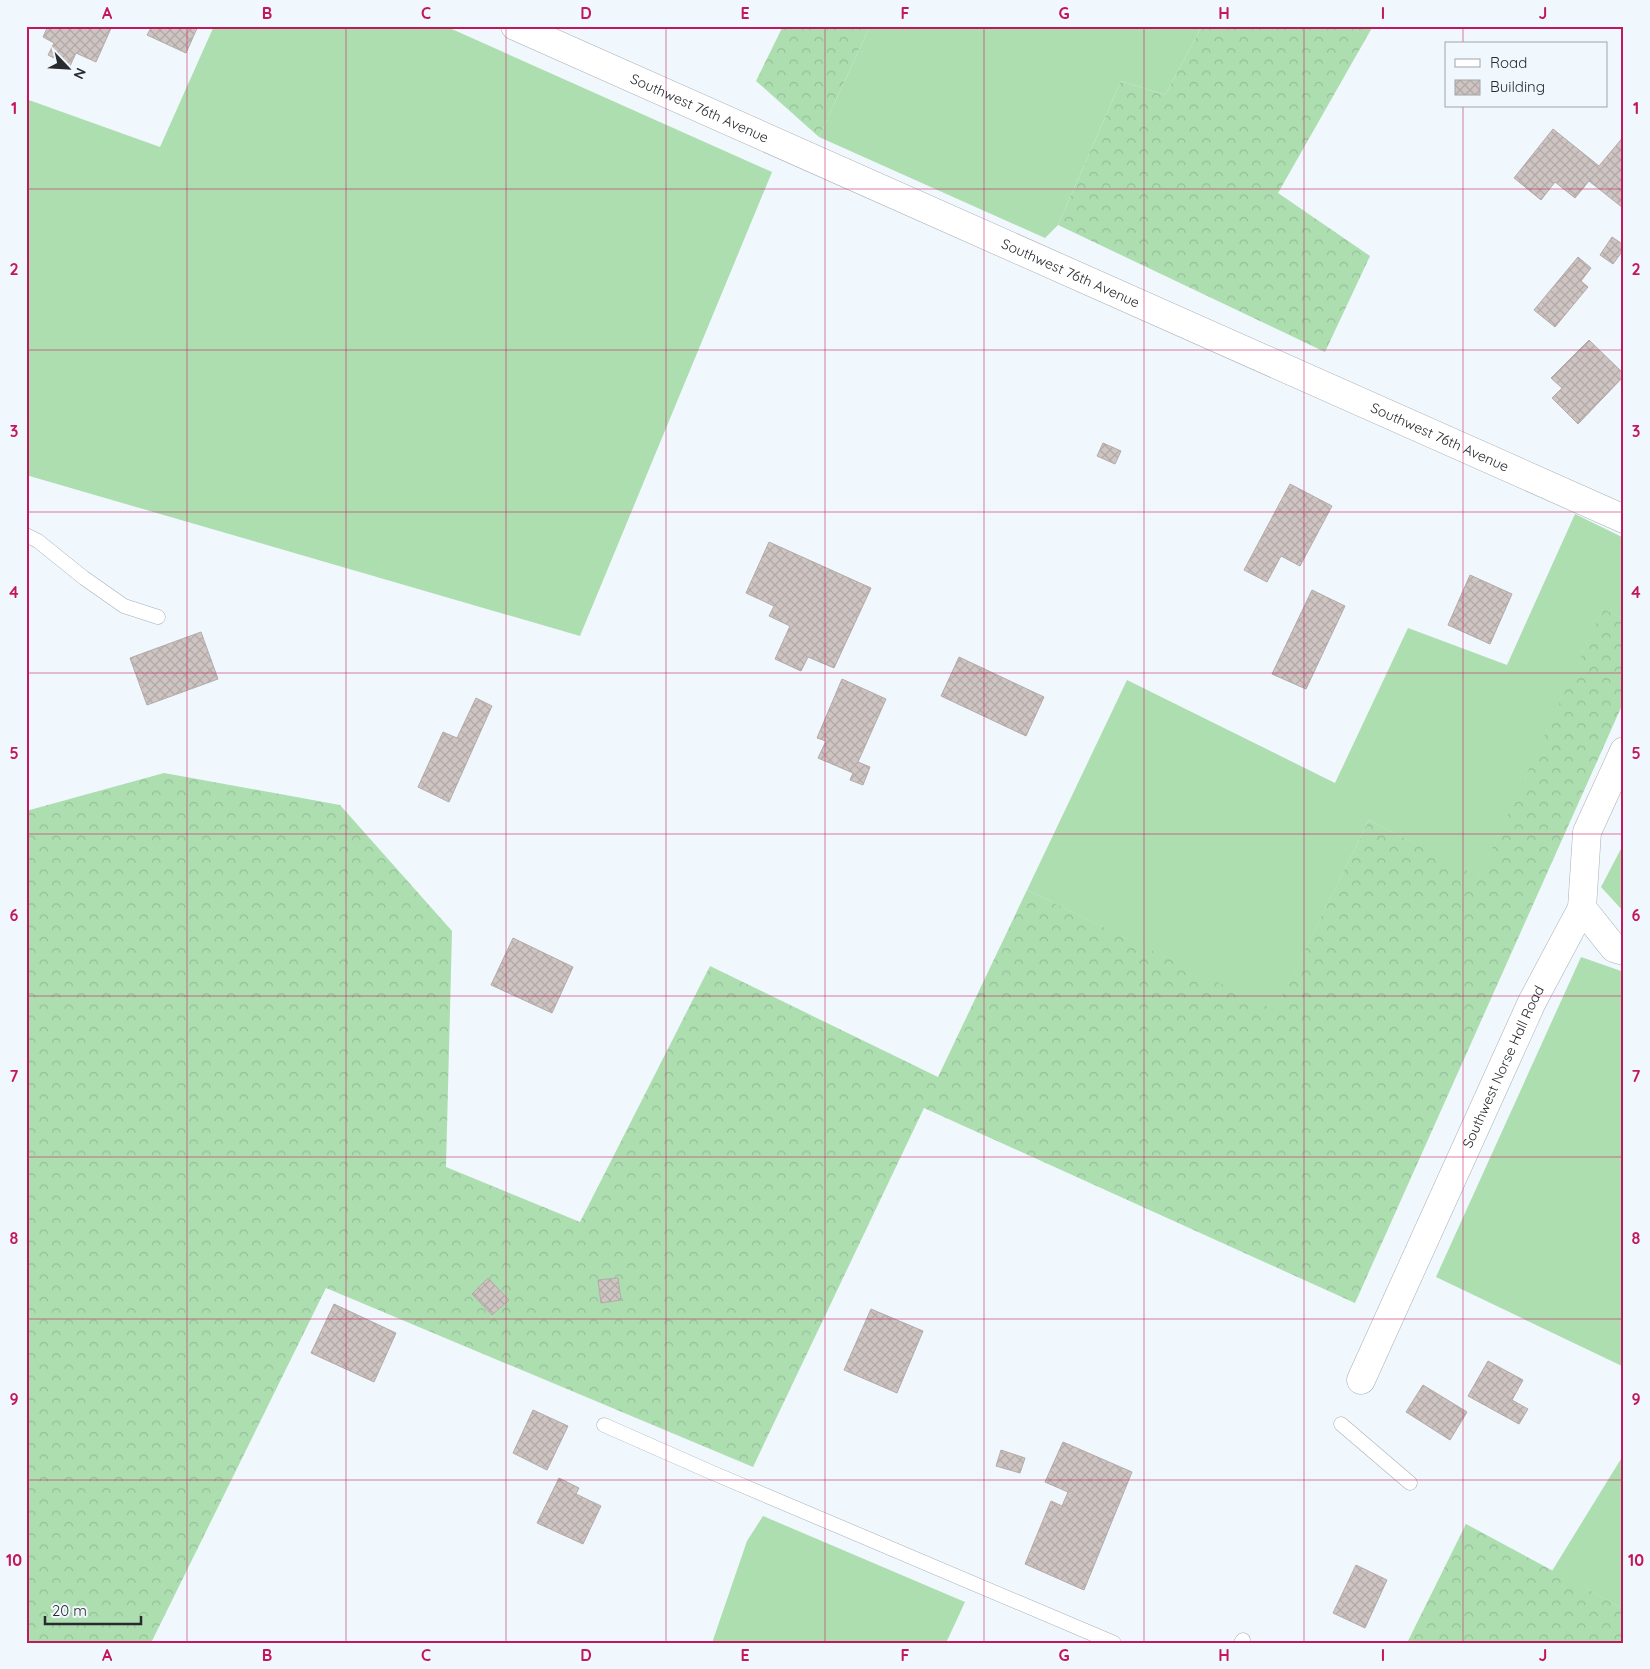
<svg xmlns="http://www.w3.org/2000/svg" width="1650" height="1669" font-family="Quicksand,sans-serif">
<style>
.grass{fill:#addeb0}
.forest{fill:url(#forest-crowns)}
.building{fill:url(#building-cross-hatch);stroke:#b4aba9}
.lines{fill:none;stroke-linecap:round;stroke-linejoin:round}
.service-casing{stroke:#a8aeb4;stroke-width:15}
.minor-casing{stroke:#a8aeb4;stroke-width:29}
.service{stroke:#fff;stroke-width:14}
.minor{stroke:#fff;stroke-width:28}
.grid{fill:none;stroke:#c2185b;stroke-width:1;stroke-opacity:0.55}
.labels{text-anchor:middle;stroke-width:4;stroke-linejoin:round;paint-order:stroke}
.street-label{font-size:14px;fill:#282a2d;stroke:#f0f7fd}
.neatline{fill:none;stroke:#c2185b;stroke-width:2}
.grid-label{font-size:16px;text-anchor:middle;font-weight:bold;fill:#c2185b}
</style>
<defs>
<pattern id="forest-crowns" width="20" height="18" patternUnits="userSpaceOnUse" patternTransform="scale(1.25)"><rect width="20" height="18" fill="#addeb0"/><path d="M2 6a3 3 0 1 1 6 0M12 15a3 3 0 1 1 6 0" fill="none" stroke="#95bf98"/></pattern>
<pattern id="building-cross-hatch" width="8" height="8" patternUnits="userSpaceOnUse" patternTransform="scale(1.25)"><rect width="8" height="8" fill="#cec4c2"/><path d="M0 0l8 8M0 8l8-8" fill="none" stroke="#b1a9a7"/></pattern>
</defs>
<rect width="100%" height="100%" fill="#f0f7fd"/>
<path class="grass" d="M 214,26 L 445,26 L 772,172 L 580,636 L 26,475 L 26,99 L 160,147 Z
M 870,26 L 1202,26 L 1165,95 L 1121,81 L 1058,225 L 1045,238 L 819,137 Z
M 1575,514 L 1624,538 L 1624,619 L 1603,610 L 1479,878 L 1369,820 L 1275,1011 L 1027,890 L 1127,680 L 1335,783 L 1408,628 L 1507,665 Z
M 1624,843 L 1624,912 L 1601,887 Z
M 1581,957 L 1624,972 L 1624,1367 L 1436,1277 Z
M 1624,1454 L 1624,1609 L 1552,1571 Z
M 763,1516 L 965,1602 L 946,1643 L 712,1643 L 747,1541 Z"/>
<path class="forest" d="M 783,26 L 870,26 L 819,137 L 756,81 Z
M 1202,26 L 1373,26 L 1278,193 L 1370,256 L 1325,352 L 1058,225 L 1121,81 L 1165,95 Z
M 1603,609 L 1624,619 L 1624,701 L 1355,1303 L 924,1108 L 753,1467 L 326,1288 L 151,1643 L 26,1643 L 26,811 L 164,773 L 340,805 L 452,931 L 446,1167 L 580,1222 L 710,966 L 938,1077 L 1027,890 L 1275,1010 L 1369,820 L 1479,877 Z
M 1466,1524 L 1624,1609 L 1624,1643 L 1407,1643 Z"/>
<path class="building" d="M 48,26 L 112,26 L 96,62 L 76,53 L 70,66 L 48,55 L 54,43 L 43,37 Z
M 152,26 L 198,26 L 186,53 L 147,35 Z
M 1553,129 L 1599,166 L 1624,136 L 1623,208 L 1589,181 L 1575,198 L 1555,182 L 1541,200 L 1514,178 Z
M 1612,237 L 1624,245 L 1624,249 L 1613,264 L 1600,255 Z
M 1578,257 L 1591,268 L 1581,281 L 1588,287 L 1555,327 L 1534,310 Z
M 1589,340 L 1624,374 L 1624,376 L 1578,424 L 1552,398 L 1562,388 L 1551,378 Z
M 1103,443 L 1121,451 L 1115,464 L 1097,456 Z
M 1290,484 L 1332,506 L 1300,566 L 1281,556 L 1267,582 L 1244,570 Z
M 769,542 L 871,588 L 834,668 L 808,657 L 801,671 L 775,659 L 790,626 L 769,616 L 774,606 L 746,593 Z
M 1470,575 L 1512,594 L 1490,644 L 1448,625 Z
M 1312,590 L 1345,606 L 1306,689 L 1272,674 Z
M 201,632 L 218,679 L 147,705 L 130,658 Z
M 959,657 L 1044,697 L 1026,736 L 941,696 Z
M 842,679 L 886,699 L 858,762 L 870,767 L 863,785 L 850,780 L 853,773 L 818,758 L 826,741 L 817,738 Z
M 476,698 L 492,706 L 449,802 L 418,787 L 443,732 L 457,738 Z
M 513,938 L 573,967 L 552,1013 L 491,985 Z
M 488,1278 L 509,1300 L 492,1315 L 472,1294 Z
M 618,1278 L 621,1300 L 601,1303 L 598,1280 Z
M 334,1304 L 396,1333 L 374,1382 L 311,1353 Z
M 871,1309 L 923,1331 L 897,1393 L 844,1370 Z
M 1488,1361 L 1523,1380 L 1512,1400 L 1528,1409 L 1519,1424 L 1468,1396 Z
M 1423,1385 L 1467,1412 L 1450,1440 L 1406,1412 Z
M 533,1410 L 568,1426 L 547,1470 L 513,1453 Z
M 1063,1442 L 1132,1472 L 1084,1590 L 1025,1564 L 1051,1501 L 1062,1506 L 1068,1492 L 1045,1482 Z
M 1001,1450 L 1025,1458 L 1020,1473 L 996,1466 Z
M 559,1478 L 579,1488 L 576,1494 L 601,1506 L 583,1544 L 537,1523 Z
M 1356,1565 L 1387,1580 L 1365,1628 L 1333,1613 Z"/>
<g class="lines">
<g class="service-casing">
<path id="service" d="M 26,535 L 38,541 L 84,578 L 124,606 L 158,617
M 1341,1424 L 1410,1483
M 604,1425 L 713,1473 L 1114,1643
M 1241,1643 L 1243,1640"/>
</g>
<g class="minor-casing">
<g id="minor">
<path id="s1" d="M 515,26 L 1624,519"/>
<path d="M 1582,908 L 1614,948 L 1624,951"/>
<path id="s2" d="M 1361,1380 L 1532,1002 L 1582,908 L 1587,832 L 1624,751"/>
</g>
</g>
<use href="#service" class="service"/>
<use href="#minor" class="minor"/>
</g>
<path class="grid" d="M 187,26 L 187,1643M 346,26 L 346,1643M 506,26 L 506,1643M 666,26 L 666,1643M 825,26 L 825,1643M 984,26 L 984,1643M 1144,26 L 1144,1643M 1304,26 L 1304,1643M 1463,26 L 1463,44M 1463,106 L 1463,1643M 26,189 L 1624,189M 26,350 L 1624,350M 26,512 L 1624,512M 26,673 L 1624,673M 26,834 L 1624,834M 26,996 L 1624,996M 26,1157 L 1624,1157M 26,1319 L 1624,1319M 26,1480 L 1624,1480"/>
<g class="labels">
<g class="street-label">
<text dy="5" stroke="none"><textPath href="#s1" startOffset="202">Southwest 76th Avenue</textPath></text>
<text dy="5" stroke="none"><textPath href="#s1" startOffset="608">Southwest 76th Avenue</textPath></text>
<text dy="5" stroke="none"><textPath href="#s1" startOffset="1012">Southwest 76th Avenue</textPath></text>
<text dy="5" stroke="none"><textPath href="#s2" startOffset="344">Southwest Norse Hall Road</textPath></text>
</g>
</g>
<rect width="1650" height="1669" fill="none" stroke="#f0f7fd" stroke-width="55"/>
<rect x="1445" y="42" width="162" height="65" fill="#f0f7fd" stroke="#a0a5aa"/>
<rect x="1455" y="59" width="25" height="8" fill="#ffffff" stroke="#a0a5aa"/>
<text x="1490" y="68" font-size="15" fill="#282a2d">Road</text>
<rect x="1455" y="80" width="25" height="15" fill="url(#building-cross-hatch)" stroke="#a0a5aa"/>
<text x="1490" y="92" font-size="15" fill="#282a2d">Building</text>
<g transform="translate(68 68) rotate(115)" stroke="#f0f7fd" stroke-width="4" paint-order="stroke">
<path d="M0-4L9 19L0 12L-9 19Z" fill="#282a2d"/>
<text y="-8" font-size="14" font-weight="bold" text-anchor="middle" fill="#282a2d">N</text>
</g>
<path d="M45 1616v8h96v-8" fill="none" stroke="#282a2d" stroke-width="2.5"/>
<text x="52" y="1616" font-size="15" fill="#282a2d" stroke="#f0f7fd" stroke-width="4" paint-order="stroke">20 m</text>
<rect x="28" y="28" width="1594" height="1614" class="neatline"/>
<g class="grid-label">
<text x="107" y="19">A</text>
<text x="267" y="19">B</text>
<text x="426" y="19">C</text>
<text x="586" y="19">D</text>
<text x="745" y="19">E</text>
<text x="905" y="19">F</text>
<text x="1064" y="19">G</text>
<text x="1224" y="19">H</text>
<text x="1383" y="19">I</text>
<text x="1543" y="19">J</text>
<text x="14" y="114">1</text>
<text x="1636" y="114">1</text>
<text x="14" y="275">2</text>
<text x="1636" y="275">2</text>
<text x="14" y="437">3</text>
<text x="1636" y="437">3</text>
<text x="14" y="598">4</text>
<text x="1636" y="598">4</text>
<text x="14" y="759">5</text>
<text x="1636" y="759">5</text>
<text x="14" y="921">6</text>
<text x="1636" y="921">6</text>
<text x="14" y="1082">7</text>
<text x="1636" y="1082">7</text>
<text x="14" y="1244">8</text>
<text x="1636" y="1244">8</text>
<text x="14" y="1405">9</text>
<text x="1636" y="1405">9</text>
<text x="14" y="1566">10</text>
<text x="1636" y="1566">10</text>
<text x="107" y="1661">A</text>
<text x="267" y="1661">B</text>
<text x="426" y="1661">C</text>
<text x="586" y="1661">D</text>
<text x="745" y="1661">E</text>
<text x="905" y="1661">F</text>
<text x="1064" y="1661">G</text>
<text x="1224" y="1661">H</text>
<text x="1383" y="1661">I</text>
<text x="1543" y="1661">J</text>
</g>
</svg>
